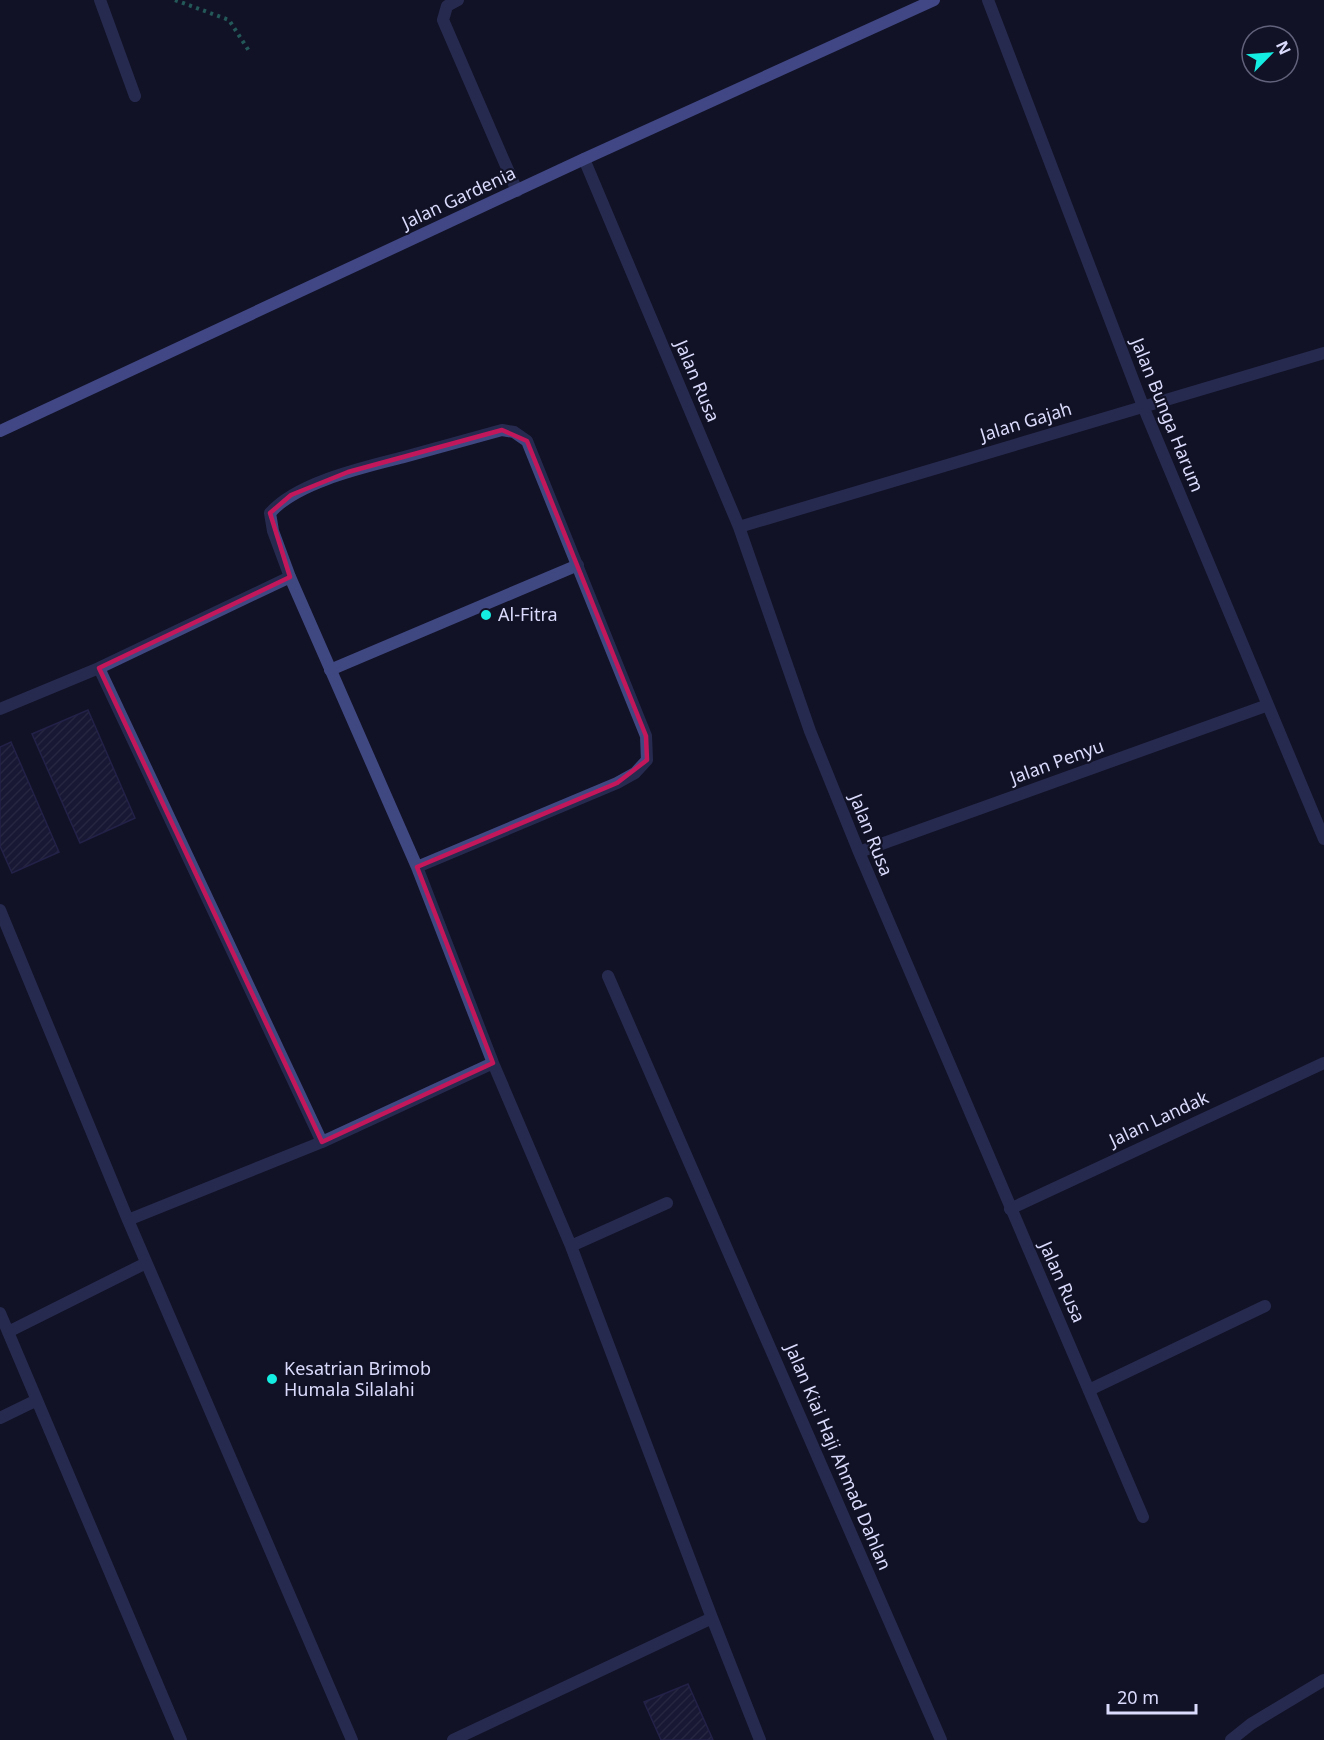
<svg xmlns="http://www.w3.org/2000/svg" width="1324" height="1740" font-family="'Noto Sans',sans-serif">
<style>
.building{fill:url(#building-hatch);stroke:#363370;stroke-width:1.5}
.lines{fill:none;stroke-linecap:round;stroke-linejoin:round}
.path{stroke:#39b197;stroke-width:4;stroke-dasharray:3 4.5;stroke-linecap:butt}
.service{stroke:#404882;stroke-width:12}
.minor{stroke:#404882;stroke-width:12}
.secondary{stroke:#7888f5;stroke-width:12}
.marked{fill:none;stroke:#c2185b;stroke-width:4.5;stroke-linejoin:round}
.poi-dot{fill:#14eee2;stroke:#121226;stroke-width:2}
.labels{text-anchor:middle;stroke-width:4.5;stroke-linejoin:round;paint-order:stroke}
.street-label{font-size:18px;fill:#dadbfc;stroke:#121226}
.poi-label{font-size:18px;fill:#dadbfc;stroke:#121226;text-anchor:start}
</style>
<defs>
<pattern id="building-hatch" width="6" height="6" patternUnits="userSpaceOnUse" patternTransform="scale(1.5)"><rect width="6" height="6" fill="#211f46"/><path d="M-1 1l2-2M0 6l6-6M5 7l2-2" fill="none" stroke="#413f62"/></pattern>
</defs>
<rect width="100%" height="100%" fill="#121226"/>
<path class="building" d="M 88,710 L 135,818 L 80,843 L 32,734 Z
M 11,742 L 59,852 L 12,873 L 0,846 L 0,747 Z
M 688,1684 L 713,1740 L 661,1740 L 644,1702 Z"/>
<g class="lines">
<path class="path" d="M 175,0 L 229,20 L 249,51"/>
<path class="service" d="M 330,670 L 578,565
M 1010,1209 L 1324,1063
M 1089,1390 L 1265,1306"/>
<path class="minor" d="M 100,0 L 135,96
M 458,0 L 447,6 L 443,20 L 517,191
M 988,0 L 1143,406 L 1324,839
M 584,159 L 739,527 L 810,731 L 859,852 L 1143,1517
M 739,527 L 1324,353
M 99,668 L 322,1142
M 0,709 L 99,668 L 290,577
M 859,852 L 1268,705
M 417,867 L 617,783 L 635,773 L 647,760 L 646,736 L 527,441 L 514,432 L 502,430 C 470,439 437,448 404,457 C 365,467 297,482 270,513 L 273,531 L 290,577 L 417,867 L 493,1063 L 571,1246 L 712,1618 L 760,1740
M 0,910 L 128,1220 L 352,1740
M 608,976 L 941,1740
M 128,1220 L 322,1142 L 493,1063
M 571,1246 L 667,1203
M 0,1313 L 181,1740
M 8,1332 L 146,1263
M 0,1418 L 37,1400
M 453,1740 L 712,1618
M 1231,1740 L 1251,1724 L 1324,1680"/>
<path class="secondary" d="M 0,431 L 584,159 L 934,0"/>
</g>
<path d="M0 0H1324V1740H0ZM 502,430 L 527,441 L 646,736 L 647,760 L 617,783 L 417,867 L 493,1063 L 322,1142 L 99,668 L 290,577 L 270,513 L 291,495 L 348,472 Z" fill="#121226" fill-opacity=".55" fill-rule="evenodd"/>
<path class="marked" d="M 502,430 L 527,441 L 646,736 L 647,760 L 617,783 L 417,867 L 493,1063 L 322,1142 L 99,668 L 290,577 L 270,513 L 291,495 L 348,472 Z"/>
<g class="poi-dot">
<circle cx="486" cy="615" r="6"/>
<circle cx="272" cy="1379" r="6"/>
</g>
<g class="labels">
<g class="street-label">
<text transform="translate(459 198) rotate(-25)" y="6">Jalan Gardenia</text>
<text transform="translate(697 381) rotate(67)" y="6">Jalan Rusa</text>
<text transform="translate(1167 415) rotate(68)" y="6">Jalan Bunga Harum</text>
<text transform="translate(1026 422) rotate(-17)" y="6">Jalan Gajah</text>
<text transform="translate(1057 762) rotate(-20)" y="6">Jalan Penyu</text>
<text transform="translate(871 835) rotate(68)" y="6">Jalan Rusa</text>
<text transform="translate(1159 1119) rotate(-25)" y="6">Jalan Landak</text>
<text transform="translate(1062 1282) rotate(66)" y="6">Jalan Rusa</text>
<text transform="translate(838 1457) rotate(67)" y="6">Jalan Kiai Haji Ahmad Dahlan</text>
</g>
<g class="poi-label">
<text x="498" y="621">Al-Fitra</text>
<text x="284" y="1375">Kesatrian Brimob<tspan x="284" dy="21">Humala Silalahi</tspan></text>
</g>
</g>
<g transform="translate(1270 54) rotate(65)"><circle r="28" fill="#121226" stroke="#62627c" stroke-width="1.5"/>
<path d="M0-4.5L10 22L0 15L-10 22Z" fill="#14eee2"/>
<text y="-9" font-size="16" font-weight="bold" text-anchor="middle" fill="#dadbfc">N</text>
</g>
<path d="M1108 1704v9h88v-9" fill="none" stroke="#dadbfc" stroke-width="3"/>
<text x="1117" y="1704" font-size="18" fill="#dadbfc" stroke="#121226" stroke-width="4.5" paint-order="stroke">20 m</text>
</svg>
